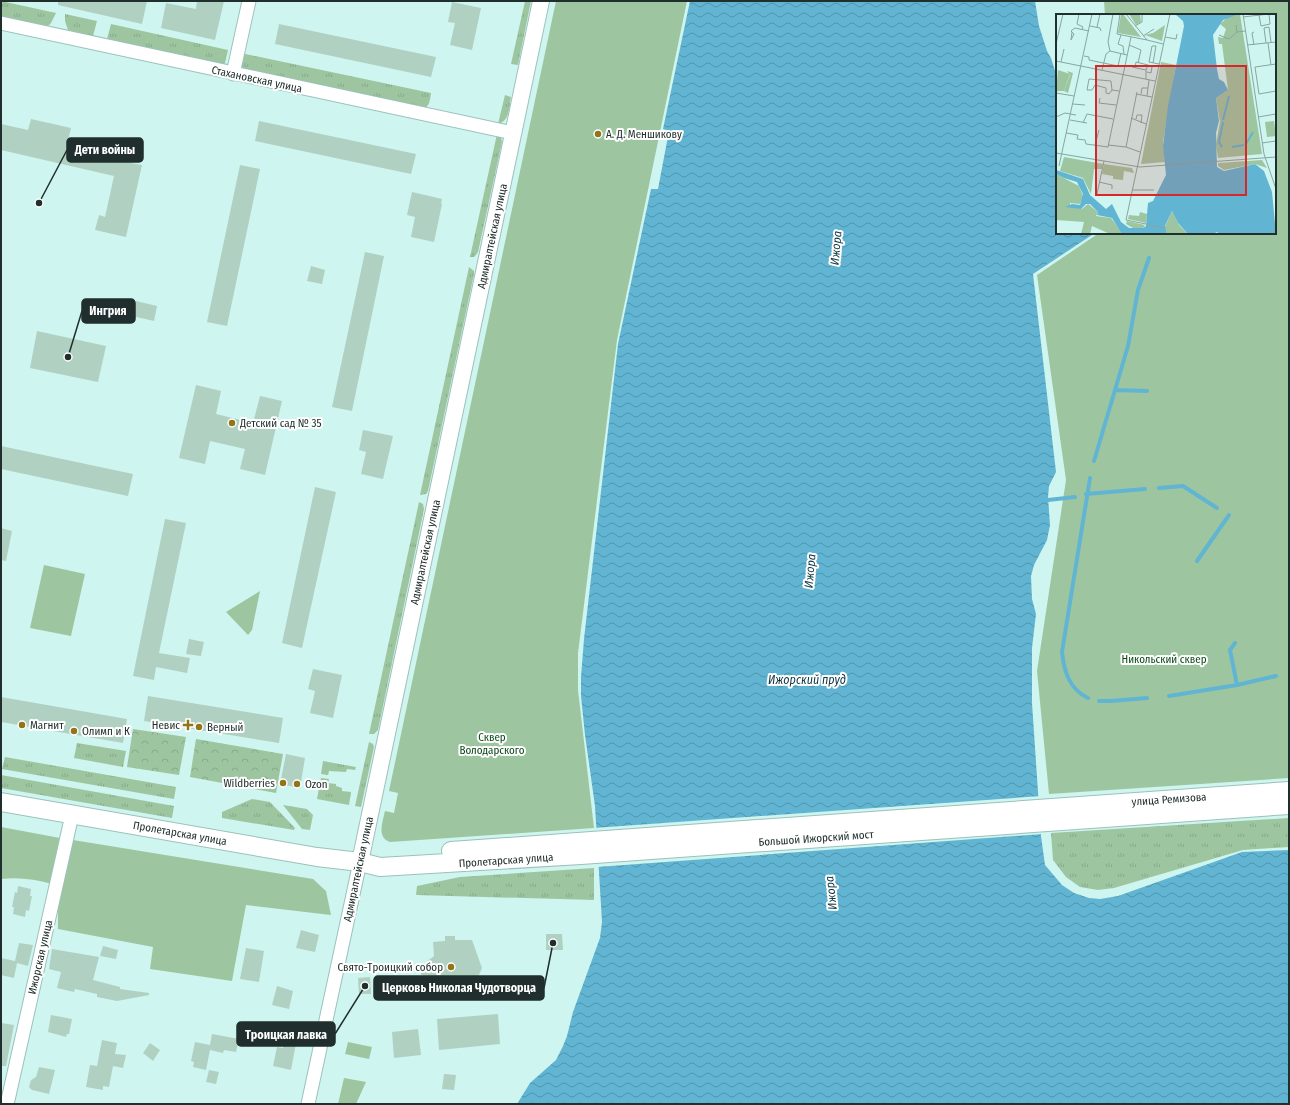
<svg xmlns="http://www.w3.org/2000/svg" width="1290" height="1105" font-family="'Fira Sans Condensed',sans-serif">
<style>
.grass{fill:url(#grass-tufts)}
.forest{fill:url(#forest-crowns)}
.park{fill:#9dc6a0}
.water{fill:url(#water-waves)}
.pier{fill:#cef5ef}
.lines{fill:none;stroke-linecap:round;stroke-linejoin:round}
.stream{stroke:#61b5d3;stroke-width:4}
.building{fill:#b0d1c2}
.minor-casing{stroke:#9bc1bb;stroke-width:15}
.tertiary-casing{stroke:#9bc1bb;stroke-width:18}
.secondary-casing{stroke:#9bc1bb;stroke-width:20}
.minor{stroke:#fff;stroke-width:13}
.tertiary{stroke:#fff;stroke-width:16}
.secondary{stroke:#fff;stroke-width:18}
.poi-dot{fill:#92741a;stroke:#fff;stroke-width:1.5}
.labels{text-anchor:middle;stroke-width:4;stroke-linejoin:round;paint-order:stroke}
.street-label{font-size:11px;fill:#202f2d;stroke:#fff}
.poi-label{font-size:11px;fill:#202f2d;stroke:#fff;text-anchor:start}
.park-label{font-size:11px;fill:#094717;stroke:#fff}
.water-label{font-size:12px;font-style:italic;fill:#0d3642;stroke:#fff}
.inset-river{fill:none;stroke:#61b5d3;stroke-width:2}
.inset-road{fill:none;stroke:#88a6a1;stroke-width:1}
.view{fill:#d62828;fill-opacity:0.15;stroke:#d62828;stroke-width:2}
.inset-edge{fill:none;stroke:#202f2d;stroke-width:2}
.leader{fill:none;stroke:#202f2d;stroke-width:1.5}
.callout-dot{fill:#202f2d;stroke:#fff;stroke-width:1.5}
.callout{fill:#202f2d;stroke:#202f2d;stroke-width:1.5}
.callout-label{font-size:12px;text-anchor:middle;font-weight:bold;fill:#fff}
</style>
<defs>
<pattern id="grass-tufts" width="24" height="20" patternUnits="userSpaceOnUse"><rect width="24" height="20" fill="#9dc6a0"/><path d="M3 7l-1-3M5 7V3M7 7l1-3M15 17l-1-3M17 17v-4M19 17l1-3" fill="none" stroke="#87aa8a"/></pattern>
<pattern id="forest-crowns" width="20" height="18" patternUnits="userSpaceOnUse"><rect width="20" height="18" fill="#9dc6a0"/><path d="M2 6a3 3 0 1 1 6 0M12 15a3 3 0 1 1 6 0" fill="none" stroke="#87aa8a"/></pattern>
<pattern id="water-waves" width="16" height="10" patternUnits="userSpaceOnUse"><rect width="16" height="10" fill="#61b5d3"/><path d="M0 5q4-4 8 0t8 0" fill="none" stroke="#5094ac"/></pattern>
</defs>
<rect width="100%" height="100%" fill="#cef5ef"/>
<path class="grass" d="M 1,1 L 56,13 L 51,23 L 48,26 L 1,16 Z
M 525,1 L 531,1 L 518,65 L 511,64 Z
M 65,14 L 97,21 L 93,36 L 68,30 L 65,21 Z
M 111,24 L 228,50 L 225,63 L 220,63 L 107,39 Z
M 241,53 L 431,93 C 430,100 430,105 424,109 L 244,70 L 240,62 Z
M 505,95 L 511,97 C 509,107 510,121 498,124 Z
M 497,134 L 501,137 L 502,142 L 478,252 L 474,257 L 470,257 Z
M 469,267 L 474,271 L 474,274 L 428,491 L 426,494 L 420,495 Z
M 419,502 L 423,504 L 424,509 L 378,730 L 374,734 L 369,734 Z
M 369,742 L 373,744 L 374,747 L 361,807 L 355,806 Z
M 77,743 L 126,751 L 123,767 L 74,758 Z
M 5,757 L 176,787 L 174,799 L 2,769 Z
M 323,761 L 356,767 L 355,770 L 347,769 L 346,772 L 329,771 L 328,775 L 321,774 Z
M 1,775 L 174,806 L 172,818 L 1,788 Z
M 321,778 L 329,779 L 328,783 L 336,784 L 336,786 L 342,788 L 342,791 L 351,792 L 349,805 L 317,799 Z
M 252,799 L 270,802 L 295,828 L 294,830 L 222,818 L 222,812 Z
M 283,805 L 307,809 L 313,815 L 310,830 L 302,829 Z
M 1289,818 L 1289,847 L 1243,850 L 1114,888 L 1098,890 L 1080,887 L 1066,877 L 1053,860 L 1051,833 Z
M 594,868 L 594,900 L 416,895 L 417,886 L 460,877 Z"/>
<path class="forest" d="M 133,729 L 186,737 L 179,775 L 127,767 Z
M 196,739 L 283,754 L 276,793 L 190,777 Z"/>
<path class="park" d="M 556,1 L 687,1 L 617,340 L 578,653 L 578,690 L 594,828 L 390,842 C 376,837 383,821 385,811 L 394,813 L 398,793 L 389,791 Z
M 1104,1 L 1289,1 L 1289,778 L 1049,794 L 1037,671 L 1066,480 L 1037,275 L 1099,233 L 1275,233 L 1275,15 L 1105,15 Z
M 44,565 L 85,574 L 71,636 L 30,628 Z
M 260,591 L 252,630 L 248,635 L 226,612 Z
M 1,827 L 60,838 L 52,884 C 34,879 19,877 1,879 Z
M 73,840 L 313,879 L 326,891 L 331,915 L 246,905 L 232,981 L 150,969 L 153,947 L 58,929 L 58,901 Z
M 348,1042 L 372,1047 L 369,1059 L 345,1054 Z
M 344,1078 L 366,1082 L 356,1104 L 338,1104 Z"/>
<path class="water" d="M 690,1 L 1035,1 L 1039,26 L 1047,51 L 1051,58 L 1057,77 L 1057,233 L 1095,233 L 1033,274 L 1056,472 L 1049,486 L 1048,497 L 1050,525 L 1047,540 L 1034,565 L 1031,576 L 1032,599 L 1036,614 L 1032,648 L 1032,703 L 1041,836 L 1045,865 L 1062,885 L 1074,893 L 1089,898 L 1100,899 L 1118,896 L 1242,852 L 1289,850 L 1289,1104 L 517,1104 L 530,1083 L 556,1060 L 563,1046 L 567,1036 L 573,1012 L 600,938 L 602,922 L 595,806 L 585,735 L 581,696 L 581,677 L 584,639 L 618,344 L 651,189 L 658,189 L 669,131 L 663,129 Z"/>
<path class="pier" d="M 1041,796 L 1043,834 L 597,867 L 594,828 Z"/>
<g class="lines">
<path class="stream" d="M 1116,390 L 1147,391
M 1094,461 L 1128,346 L 1138,290 L 1149,258
M 1159,488 L 1183,486 L 1217,508
M 1086,494 L 1145,489
M 1048,500 L 1075,497
M 1197,561 L 1229,515
M 1235,643 L 1230,650 L 1237,685
M 1169,696 L 1237,685 L 1276,676
M 1088,698 C 1069,689 1064,671 1062,652 L 1090,478
M 1099,701 L 1111,701 L 1147,698"/>
</g>
<path class="building" d="M 58,1 L 147,1 L 142,24 L 58,5 Z
M 197,1 L 224,1 L 215,40 L 161,28 L 166,3 L 196,9 Z
M 452,2 L 481,8 L 472,50 L 450,45 L 455,23 L 448,22 Z
M 279,24 L 436,57 L 431,77 L 275,44 Z
M 31,119 L 71,128 L 68,140 L 103,147 L 105,141 L 125,145 L 121,161 L 142,165 L 126,237 L 95,230 L 99,215 L 105,217 L 114,176 L 1,150 L 1,124 L 28,130 Z
M 259,121 L 416,154 L 411,174 L 255,141 Z
M 240,165 L 260,169 L 227,326 L 207,322 Z
M 412,192 L 442,199 L 441,204 L 442,204 L 434,242 L 411,237 L 415,217 L 407,215 Z
M 365,252 L 384,256 L 352,411 L 332,407 Z
M 311,266 L 325,270 L 322,284 L 307,281 Z
M 136,301 L 157,306 L 154,321 L 132,316 Z
M 37,331 L 106,346 L 98,382 L 30,368 Z
M 196,385 L 221,391 L 216,414 L 253,423 L 260,396 L 282,401 L 265,475 L 240,469 L 245,449 L 210,441 L 205,464 L 179,458 Z
M 363,430 L 393,436 L 383,479 L 361,474 L 366,452 L 359,450 Z
M 1,446 L 133,474 L 128,496 L 1,469 Z
M 315,487 L 336,492 L 302,648 L 282,643 Z
M 165,519 L 186,523 L 159,653 L 190,658 L 187,673 L 156,667 L 154,680 L 133,676 Z
M 1,528 L 12,531 L 6,561 L 1,560 Z
M 189,639 L 204,642 L 201,656 L 186,654 Z
M 313,669 L 342,675 L 333,718 L 310,713 L 315,691 L 308,689 Z
M 148,696 L 283,718 L 279,743 L 144,721 Z
M 1,697 L 127,719 L 123,743 L 1,722 Z
M 286,754 L 305,758 L 300,788 L 280,784 Z
M 18,886 L 31,889 L 30,896 L 32,896 L 29,911 L 26,910 L 25,917 L 13,914 L 14,907 L 12,907 L 15,892 L 17,893 Z
M 301,930 L 319,935 L 315,952 L 296,948 Z
M 546,934 L 562,934 L 563,950 L 546,950 Z
M 445,936 L 455,936 L 455,940 L 472,940 L 482,968 L 478,977 L 470,983 L 470,995 L 432,997 L 432,976 L 421,975 L 421,966 L 434,956 L 433,942 L 445,941 Z
M 19,943 L 33,945 L 28,966 L 17,963 L 14,978 L 1,975 L 1,958 L 15,961 Z
M 103,946 L 118,950 L 116,959 L 100,956 Z
M 246,948 L 264,951 L 259,982 L 240,979 Z
M 52,949 L 99,957 L 93,980 L 120,987 L 120,989 L 149,993 L 149,995 L 117,1001 L 97,997 L 97,994 L 75,989 L 74,992 L 57,988 L 61,972 L 49,969 Z
M 370,977 L 371,994 L 359,994 L 358,978 Z
M 277,986 L 293,991 L 289,1009 L 272,1005 Z
M 498,1014 L 500,1044 L 439,1050 L 437,1019 Z
M 51,1015 L 72,1019 L 69,1034 L 67,1034 L 66,1037 L 48,1032 Z
M 1,1023 L 14,1025 L 6,1066 L 1,1066 Z
M 287,1024 L 302,1026 L 301,1039 L 297,1038 L 291,1070 L 273,1066 L 277,1047 L 283,1048 Z
M 418,1029 L 421,1055 L 394,1058 L 392,1032 Z
M 212,1034 L 239,1039 L 236,1052 L 224,1050 L 223,1053 L 210,1050 L 206,1070 L 193,1067 L 194,1062 L 191,1061 L 195,1042 L 210,1045 Z
M 102,1040 L 117,1043 L 115,1054 L 126,1055 L 123,1068 L 113,1066 L 109,1087 L 103,1086 L 103,1090 L 86,1087 L 90,1065 L 97,1066 Z
M 150,1043 L 160,1050 L 153,1061 L 143,1053 Z
M 39,1067 L 55,1070 L 49,1094 L 32,1090 L 29,1087 L 31,1080 L 36,1077 Z
M 209,1070 L 219,1072 L 216,1084 L 206,1082 Z
M 444,1074 L 456,1075 L 454,1090 L 442,1089 Z"/>
<g class="lines">
<g class="minor-casing">
<path id="minor" d="M 1,23 L 513,133
M 233,74 L 249,1
M 8,1100 L 72,815
M 308,1104 L 360,862"/>
</g>
<g class="tertiary-casing">
<path id="tertiary" d="M 360,862 L 541,1"/>
</g>
<g class="secondary-casing">
<path id="secondary" d="M 1,802 L 317,857 L 360,862 L 380,867 L 581,855 L 1289,805
M 451,851 L 1289,791"/>
</g>
<use href="#minor" class="minor"/>
<use href="#tertiary" class="tertiary"/>
<use href="#secondary" class="secondary"/>
</g>
<g class="poi-dot">
<circle cx="598" cy="134" r="4"/>
<circle cx="232" cy="423" r="4"/>
<circle cx="22" cy="725" r="4"/>
<path d="M186 719h4v4h4v4h-4v4h-4v-4h-4v-4h4z"/>
<circle cx="199" cy="727" r="4"/>
<circle cx="74" cy="731" r="4"/>
<circle cx="283" cy="783" r="4"/>
<circle cx="297" cy="784" r="4"/>
<circle cx="451" cy="967" r="4"/>
</g>
<g class="labels">
<g class="street-label">
<text transform="translate(257 79) rotate(12)" y="4">Стахановская улица</text>
<text transform="translate(492 236) rotate(-78)" y="4">Адмиралтейская улица</text>
<text transform="translate(425 552) rotate(-78)" y="4">Адмиралтейская улица</text>
<text transform="translate(1169 799) rotate(-4)" y="4">улица Ремизова</text>
<text transform="translate(180 833) rotate(10)" y="4">Пролетарская улица</text>
<text transform="translate(816 838) rotate(-4)" y="4">Большой Ижорский мост</text>
<text transform="translate(506 860) rotate(-4)" y="4">Пролетарская улица</text>
<text transform="translate(358 869) rotate(-78)" y="4">Адмиралтейская улица</text>
<text transform="translate(40 957) rotate(-77)" y="4">Ижорская улица</text>
</g>
<g class="poi-label">
<text x="606" y="138">А. Д. Меншикову</text>
<text x="240" y="427">Детский сад № 35</text>
<text x="30" y="729">Магнит</text>
<text x="180" y="729" text-anchor="end">Невис</text>
<text x="207" y="731">Верный</text>
<text x="82" y="735">Олимп и К</text>
<text x="275" y="787" text-anchor="end">Wildberries</text>
<text x="305" y="788">Ozon</text>
<text x="443" y="971" text-anchor="end">Свято-Троицкий собор</text>
</g>
<g class="park-label">
<text x="1164" y="663">Никольский сквер</text>
<text x="492" y="741">Сквер<tspan x="492" dy="13">Володарского</tspan></text>
</g>
<g class="water-label">
<text transform="translate(836 248) rotate(-85)" y="4">Ижора</text>
<text transform="translate(810 571) rotate(-85)" y="4">Ижора</text>
<text x="807" y="684">Ижорский пруд</text>
<text transform="translate(831 893) rotate(-96)" y="4">Ижора</text>
</g>
</g>
<g transform="translate(1056 14)">
<rect width="220" height="220" fill="#cef5ef"/>
<path d="M 2,56 L 14,60 L 8,77 L 0,77 ZM 218,107 L 220,122 L 211,123 L 209,108 ZM 206,146 L 211,154 L 199,150 L 168,156 L 162,152 L 162,149 Z" fill="#9dc6a0"/>
<path d="M 11,57 L 17,59 L 12,79 L 8,77 L 14,61 Z" fill="#9dc6a0"/>
<path d="M 65,0 L 67,0 L 85,23 L 62,19 ZM 73,0 L 84,0 L 85,8 L 80,11 ZM 184,0 L 206,140 L 162,144 L 160,130 L 164,108 L 160,84 L 172,76 L 166,30 L 163,30 L 162,23 L 167,24 L 170,15 L 164,10 L 172,3 ZM 109,11 L 106,27 L 89,21 L 97,19 ZM 105,48 L 120,51 L 107,128 L 109,148 L 85,150 ZM 8,143 L 47,150 L 46,155 L 38,155 L 35,180 L 27,164 L 4,157 ZM 48,150 L 76,154 L 78,159 L 68,157 L 67,166 L 57,165 L 57,162 L 46,160 ZM 0,160 L 23,172 L 27,182 L 24,190 L 14,189 L 14,192 L 26,195 L 32,190 L 42,198 L 40,202 L 55,204 L 67,220 L 54,220 L 36,212 L 34,220 L 25,220 L 28,208 L 0,206 ZM 116,197 L 123,211 L 132,220 L 111,220 L 109,213 ZM 84,198 L 91,200 L 90,209 L 72,205 L 73,201 L 83,202 ZM 71,207 L 89,211 L 87,214 L 77,214 L 70,210 Z" fill="#9dc6a0"/>
<path d="M 119,0 L 183,0 L 167,6 L 157,21 L 161,55 L 163,65 L 168,68 L 172,76 L 160,84 L 163,107 L 160,119 L 161,153 L 168,157 L 199,150 L 208,157 L 216,178 L 220,220 L 164,220 L 161,218 L 157,220 L 132,220 L 122,209 L 116,197 L 109,212 L 111,220 L 66,220 L 56,204 L 41,201 L 42,198 L 34,190 L 30,190 L 25,195 L 9,193 L 16,190 L 24,191 L 27,180 L 21,168 L 8,164 L 0,160 L 0,156 L 27,165 L 34,181 L 50,195 L 56,190 L 65,208 L 73,214 L 87,214 L 90,212 L 92,189 L 97,187 L 110,161 L 107,132 L 112,92 L 128,12 L 127,7 Z" fill="#61b5d3"/>
<path class="inset-river" d="M 167,106 L 173,82M 190,130 L 197,118M 166,133 L 163,128 L 167,108M 176,133 L 188,131"/>
<path class="inset-road" d="M 23,0 L 21,10 L 27,13 L 26,15M 64,0 L 61,20 L 91,26M 70,0 L 91,26 L 107,30M 187,0 L 208,140 L 220,175M 203,1 L 205,12 L 214,10 L 213,0M 187,3 L 213,0M 180,11 L 181,18 L 189,17M 34,12 L 44,14 L 45,17M 79,12 L 86,8 L 86,0M 41,13 L 44,0M 16,18 L 15,26 L 18,20 L 15,17 L 19,14 L 33,17M 65,21 L 62,30 L 67,32 L 68,40M 163,21 L 173,25 L 181,18M 87,22 L 98,15M 109,23 L 120,25 L 121,20M 210,29 L 208,14 L 213,13 L 215,28M 212,29 L 215,51M 0,30 L 7,0M 73,31 L 85,36 L 82,49M 191,31 L 220,28M 198,31 L 196,19 L 198,18M 100,32 L 96,32 L 93,48 L 103,50M 54,37 L 52,28 L 57,0M 28,42 L 33,43 L 33,46 L 62,52 L 65,39M 0,47 L 99,67M 5,48 L 8,35M 97,49 L 100,32M 76,53 L 90,56 L 90,65M 199,53 L 203,80M 199,53 L 220,50M 79,54 L 80,48 L 92,51 L 90,56M 46,56 L 50,40 L 54,37 L 71,41M 91,58 L 95,59 L 96,53 L 92,51M 56,76 L 55,67 L 33,65 L 31,76 L 36,76 L 39,71 L 50,74 L 50,79 L 53,80 L 56,76 L 63,77M 0,79 L 18,82M 80,80 L 96,83M 85,80 L 86,74 L 92,74M 203,80 L 220,77M 91,82 L 93,66M 44,84 L 43,89 L 60,91M 17,90 L 29,91M 0,103 L 9,99 L 20,101M 202,103 L 220,100M 75,104 L 90,110M 80,105 L 81,101 L 86,101 L 85,109M 14,106 L 31,109M 27,109 L 31,100 L 57,105M 10,119 L 22,121 L 21,125 L 29,126 L 30,130 L 52,133 L 75,23M 206,129 L 220,127M 39,131 L 43,116M 52,131 L 70,133 L 84,138M 70,133 L 81,78M 0,139 L 84,153 L 220,143M 3,152 L 36,0M 43,168 L 56,171 L 56,175M 76,176 L 98,176M 41,180 L 48,147M 110,214 L 70,206 L 114,0"/>
<path class="view" d="M 40,52 L 190,52 L 190,181 L 40,181 Z"/>
<rect width="220" height="220" class="inset-edge"/>
</g>
<path class="leader" d="M39 203L67 150M68 357L82 311M553 943L544 988M365 986L335 1034"/>
<g class="callout-dot">
<circle cx="39" cy="203" r="4"/>
<circle cx="68" cy="357" r="4"/>
<circle cx="553" cy="943" r="4"/>
<circle cx="365" cy="986" r="4"/>
</g>
<g class="callout">
<rect x="67" y="138" width="76" height="24" rx="4"/>
<rect x="82" y="299" width="53" height="24" rx="4"/>
<rect x="374" y="976" width="170" height="24" rx="4"/>
<rect x="237" y="1022" width="98" height="24" rx="4"/>
</g>
<g class="callout-label">
<text x="105" y="154">Дети войны</text>
<text x="108" y="315">Ингрия</text>
<text x="459" y="992">Церковь Николая Чудотворца</text>
<text x="286" y="1039">Троицкая лавка</text>
</g>
<rect width="1290" height="1105" fill="none" stroke="#202f2d" stroke-width="4"/>
</svg>
